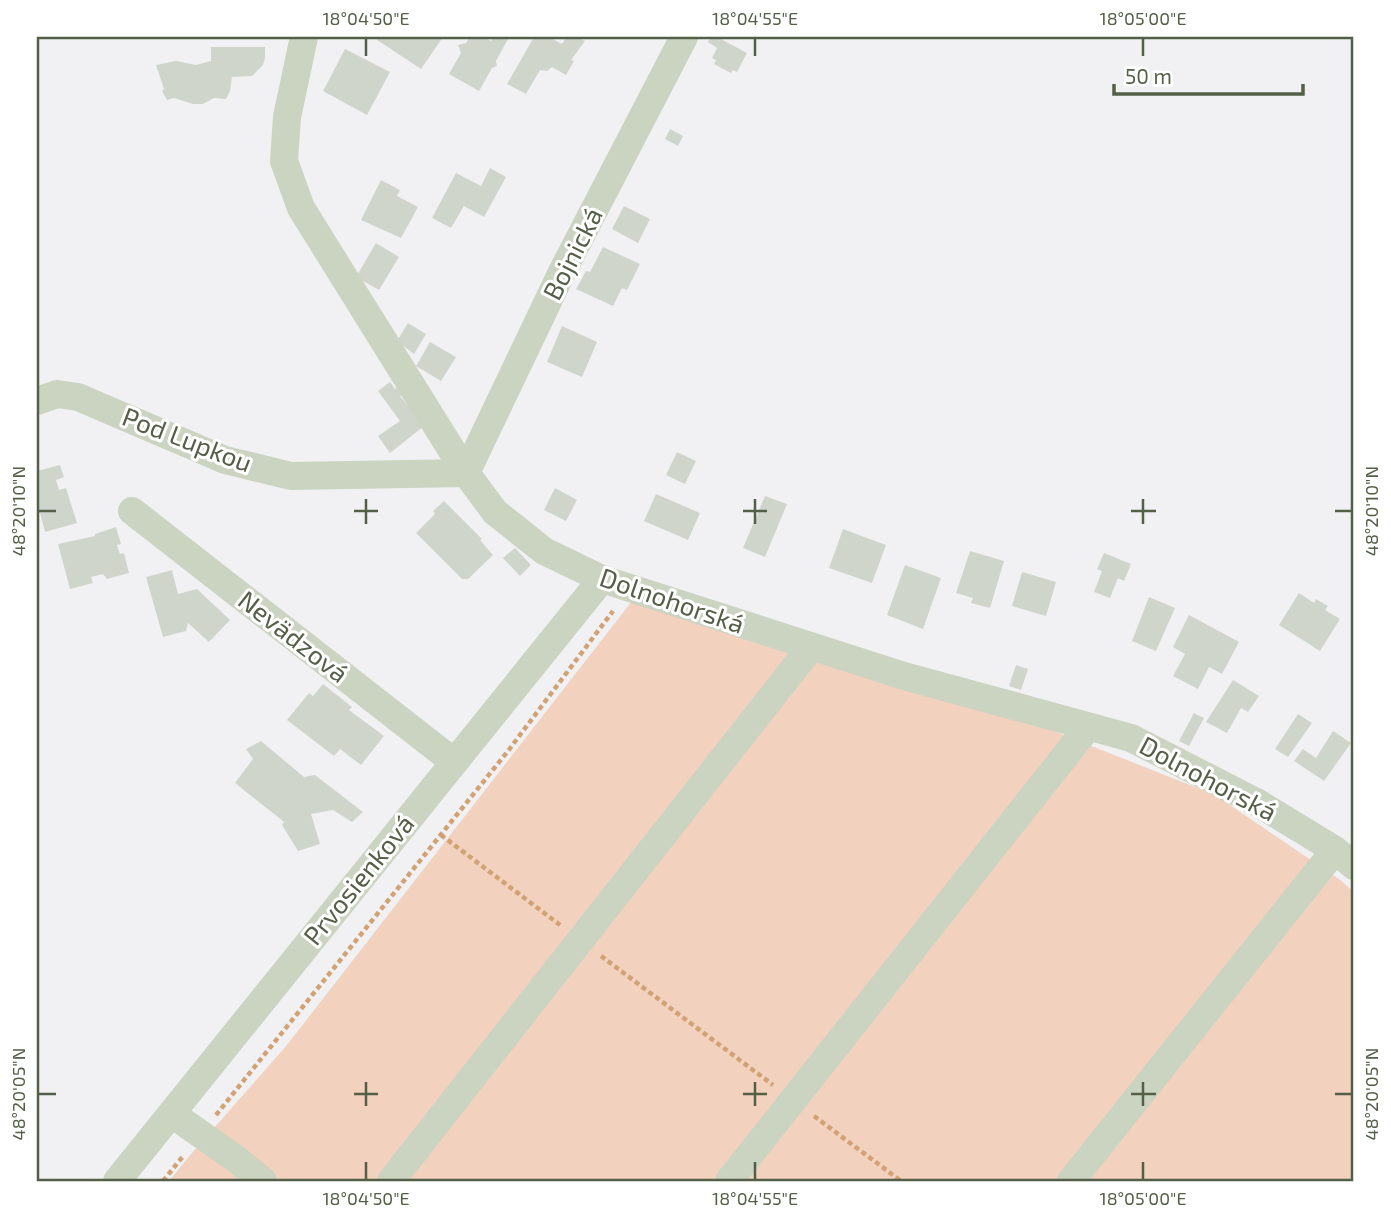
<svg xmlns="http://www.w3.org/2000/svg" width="1391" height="1218" font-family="'Exo 2',sans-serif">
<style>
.green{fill:#f2d1be}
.building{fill:#d0d5cc}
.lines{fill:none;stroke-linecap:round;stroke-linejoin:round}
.path{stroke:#d2a174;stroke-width:4.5;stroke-dasharray:5 3.5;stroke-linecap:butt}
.minor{stroke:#cbd3c1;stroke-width:28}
.ticks{fill:none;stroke:#545f47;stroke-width:2.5}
.labels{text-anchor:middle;stroke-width:6;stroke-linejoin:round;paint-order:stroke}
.street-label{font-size:26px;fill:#545f47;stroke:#fff}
.neatline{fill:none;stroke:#545f47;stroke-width:2.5}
.ticks-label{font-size:18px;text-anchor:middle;fill:#545f47}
</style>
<rect width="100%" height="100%" fill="#f1f1f3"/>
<path class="green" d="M 632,601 L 1026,720 L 1215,795 L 1339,879 L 1354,892 L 1354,1181 L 169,1181 L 192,1153 L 287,1045 Z"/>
<path class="building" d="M 379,37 L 443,37 L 421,69 L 377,40 Z
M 470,37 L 483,37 L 491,41 L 493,37 L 508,39 L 496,61 L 497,66 L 492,68 L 479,91 L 449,74 L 461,53 L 458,45 L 466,43 Z
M 534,37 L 549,37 L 562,44 L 566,37 L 578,37 L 585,41 L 571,60 L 574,61 L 566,75 L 552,67 L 547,71 L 540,70 L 526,94 L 507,84 Z
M 711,37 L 717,37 L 747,53 L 737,72 L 733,70 L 731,73 L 714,64 L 716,60 L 712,58 L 717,48 L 708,42 Z
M 211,47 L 265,47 L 265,58 L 263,65 L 252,76 L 232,77 L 230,91 L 226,99 L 214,98 L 203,104 L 193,104 L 174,98 L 167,100 L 162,91 L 164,89 L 156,65 L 176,61 L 196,65 L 211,61 Z
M 345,49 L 390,72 L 367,115 L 323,91 Z
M 670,129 L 683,136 L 678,146 L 665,139 Z
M 490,168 L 506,177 L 484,217 L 464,206 L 451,228 L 432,218 L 456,173 L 481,186 Z
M 381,180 L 400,190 L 397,196 L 418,207 L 401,238 L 361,220 Z
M 624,206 L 650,219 L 638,243 L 612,229 Z
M 376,243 L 399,257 L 379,290 L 356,277 Z
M 603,247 L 640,264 L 627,290 L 622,288 L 613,306 L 576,289 L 586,271 L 590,272 Z
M 408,323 L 426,334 L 414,354 L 397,341 Z
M 562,326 L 597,342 L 582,377 L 547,362 Z
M 430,342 L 456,357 L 441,381 L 416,366 Z
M 390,382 L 395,389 L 399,386 L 404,393 L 400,396 L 424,426 L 390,453 L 378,436 L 400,421 L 378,391 Z
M 677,452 L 696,461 L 685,484 L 666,475 Z
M 60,465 L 64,477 L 56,480 L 59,490 L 66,488 L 77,523 L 45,532 L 40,513 L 37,514 L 37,471 Z
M 555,488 L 577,500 L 566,521 L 544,510 Z
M 656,494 L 700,513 L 688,540 L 644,521 Z
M 765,496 L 787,504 L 765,557 L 743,548 Z
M 444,501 L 482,539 L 480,540 L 493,555 L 468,579 L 462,579 L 416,533 L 435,514 L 433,511 Z
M 116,527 L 121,544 L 117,545 L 120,554 L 124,553 L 129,573 L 107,579 L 103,574 L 91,577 L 93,583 L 70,589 L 58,544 L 95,536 L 95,534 Z
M 843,529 L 886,545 L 872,583 L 829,568 Z
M 515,548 L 531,565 L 520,576 L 503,558 Z
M 970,551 L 1004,561 L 990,608 L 971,603 L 973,598 L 956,593 Z
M 1104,553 L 1131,564 L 1124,581 L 1118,578 L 1110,598 L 1094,592 L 1102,571 L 1097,569 Z
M 905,565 L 941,578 L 923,629 L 887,615 Z
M 172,570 L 178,594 L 197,589 L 230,620 L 209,642 L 188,623 L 186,631 L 163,637 L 146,577 Z
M 1022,572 L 1056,582 L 1046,616 L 1012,606 Z
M 1299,593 L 1314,603 L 1316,599 L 1328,606 L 1325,610 L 1340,619 L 1320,651 L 1279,625 Z
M 1149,597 L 1175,608 L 1156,651 L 1132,641 Z
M 1189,615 L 1239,642 L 1222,674 L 1209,667 L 1198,689 L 1173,676 L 1185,654 L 1173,647 Z
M 1016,665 L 1028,669 L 1021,690 L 1009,686 Z
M 1233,680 L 1259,696 L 1248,712 L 1241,708 L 1227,733 L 1206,722 Z
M 323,684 L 352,707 L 349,710 L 384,736 L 361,765 L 340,749 L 334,756 L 287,720 L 309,693 L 313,696 Z
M 1194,713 L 1204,718 L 1189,746 L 1179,741 Z
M 1298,714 L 1312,723 L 1288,757 L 1275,749 Z
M 1333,731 L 1351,743 L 1324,781 L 1294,761 L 1303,749 L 1316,758 Z
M 261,741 L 304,777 L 315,775 L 363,812 L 352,822 L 333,810 L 311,814 L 320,844 L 298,851 L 282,825 L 284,822 L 235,783 L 253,759 L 246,749 Z"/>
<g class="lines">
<path class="path" d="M 441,835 L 560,925
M 601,956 L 773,1085
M 216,1115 L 508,751 L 613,611
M 814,1116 L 901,1181
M 163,1181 L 184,1155"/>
<path class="minor" d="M 304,37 L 287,117 L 284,161 L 301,208 L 466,473 L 495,512 L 544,551 L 602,579 L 904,676 L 1131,738 L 1258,803 L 1335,850 L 1354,866
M 37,401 L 57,394 L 78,397 L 225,460 L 291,476 L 466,473 L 562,272 L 684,37
M 132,511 L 454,762
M 172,1114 L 236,1159 L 263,1181
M 117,1181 L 602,579
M 391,1181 L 811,647
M 729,1181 L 1088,727
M 1071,1181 L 1335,850"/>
</g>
<path class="ticks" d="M 366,38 L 366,56M 755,38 L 755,56M 1143,38 L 1143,56M 366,499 L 366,524M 755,499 L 755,524M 1143,499 L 1143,524M 38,511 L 56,511M 354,511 L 378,511M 743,511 L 767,511M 1131,511 L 1156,511M 1335,511 L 1352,511M 366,1082 L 366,1106M 755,1082 L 755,1106M 1143,1082 L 1143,1106M 38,1094 L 56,1094M 354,1094 L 378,1094M 743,1094 L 767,1094M 1131,1094 L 1156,1094M 1335,1094 L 1352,1094M 366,1162 L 366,1180M 755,1162 L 755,1180M 1143,1162 L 1143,1180"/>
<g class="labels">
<g class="street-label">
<text transform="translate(573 254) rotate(-63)" y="9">Bojnická</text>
<text transform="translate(187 440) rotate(21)" y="9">Pod Lupkou</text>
<text transform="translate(672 601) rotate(19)" y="9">Dolnohorská</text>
<text transform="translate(293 637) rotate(38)" y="9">Nevädzová</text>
<text transform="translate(1208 779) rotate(28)" y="9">Dolnohorská</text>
<text transform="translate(359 880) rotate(-51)" y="9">Prvosienková</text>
</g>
</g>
<rect width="1391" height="1218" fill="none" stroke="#ffffff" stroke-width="77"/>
<path d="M1114 84v10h189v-10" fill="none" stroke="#545f47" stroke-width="3.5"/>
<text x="1125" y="84" font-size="21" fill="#545f47" stroke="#ffffff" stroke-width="5" paint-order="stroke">50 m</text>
<rect x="38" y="38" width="1314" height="1142" class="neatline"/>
<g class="ticks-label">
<text x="366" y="25">18°04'50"E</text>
<text x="755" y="25">18°04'55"E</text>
<text x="1143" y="25">18°05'00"E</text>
<text transform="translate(19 511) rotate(-90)" y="6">48°20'10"N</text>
<text transform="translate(1372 511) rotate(-90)" y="6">48°20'10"N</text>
<text transform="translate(19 1094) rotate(-90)" y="6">48°20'05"N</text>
<text transform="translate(1372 1094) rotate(-90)" y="6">48°20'05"N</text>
<text x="366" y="1205">18°04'50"E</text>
<text x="755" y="1205">18°04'55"E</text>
<text x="1143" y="1205">18°05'00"E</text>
</g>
</svg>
